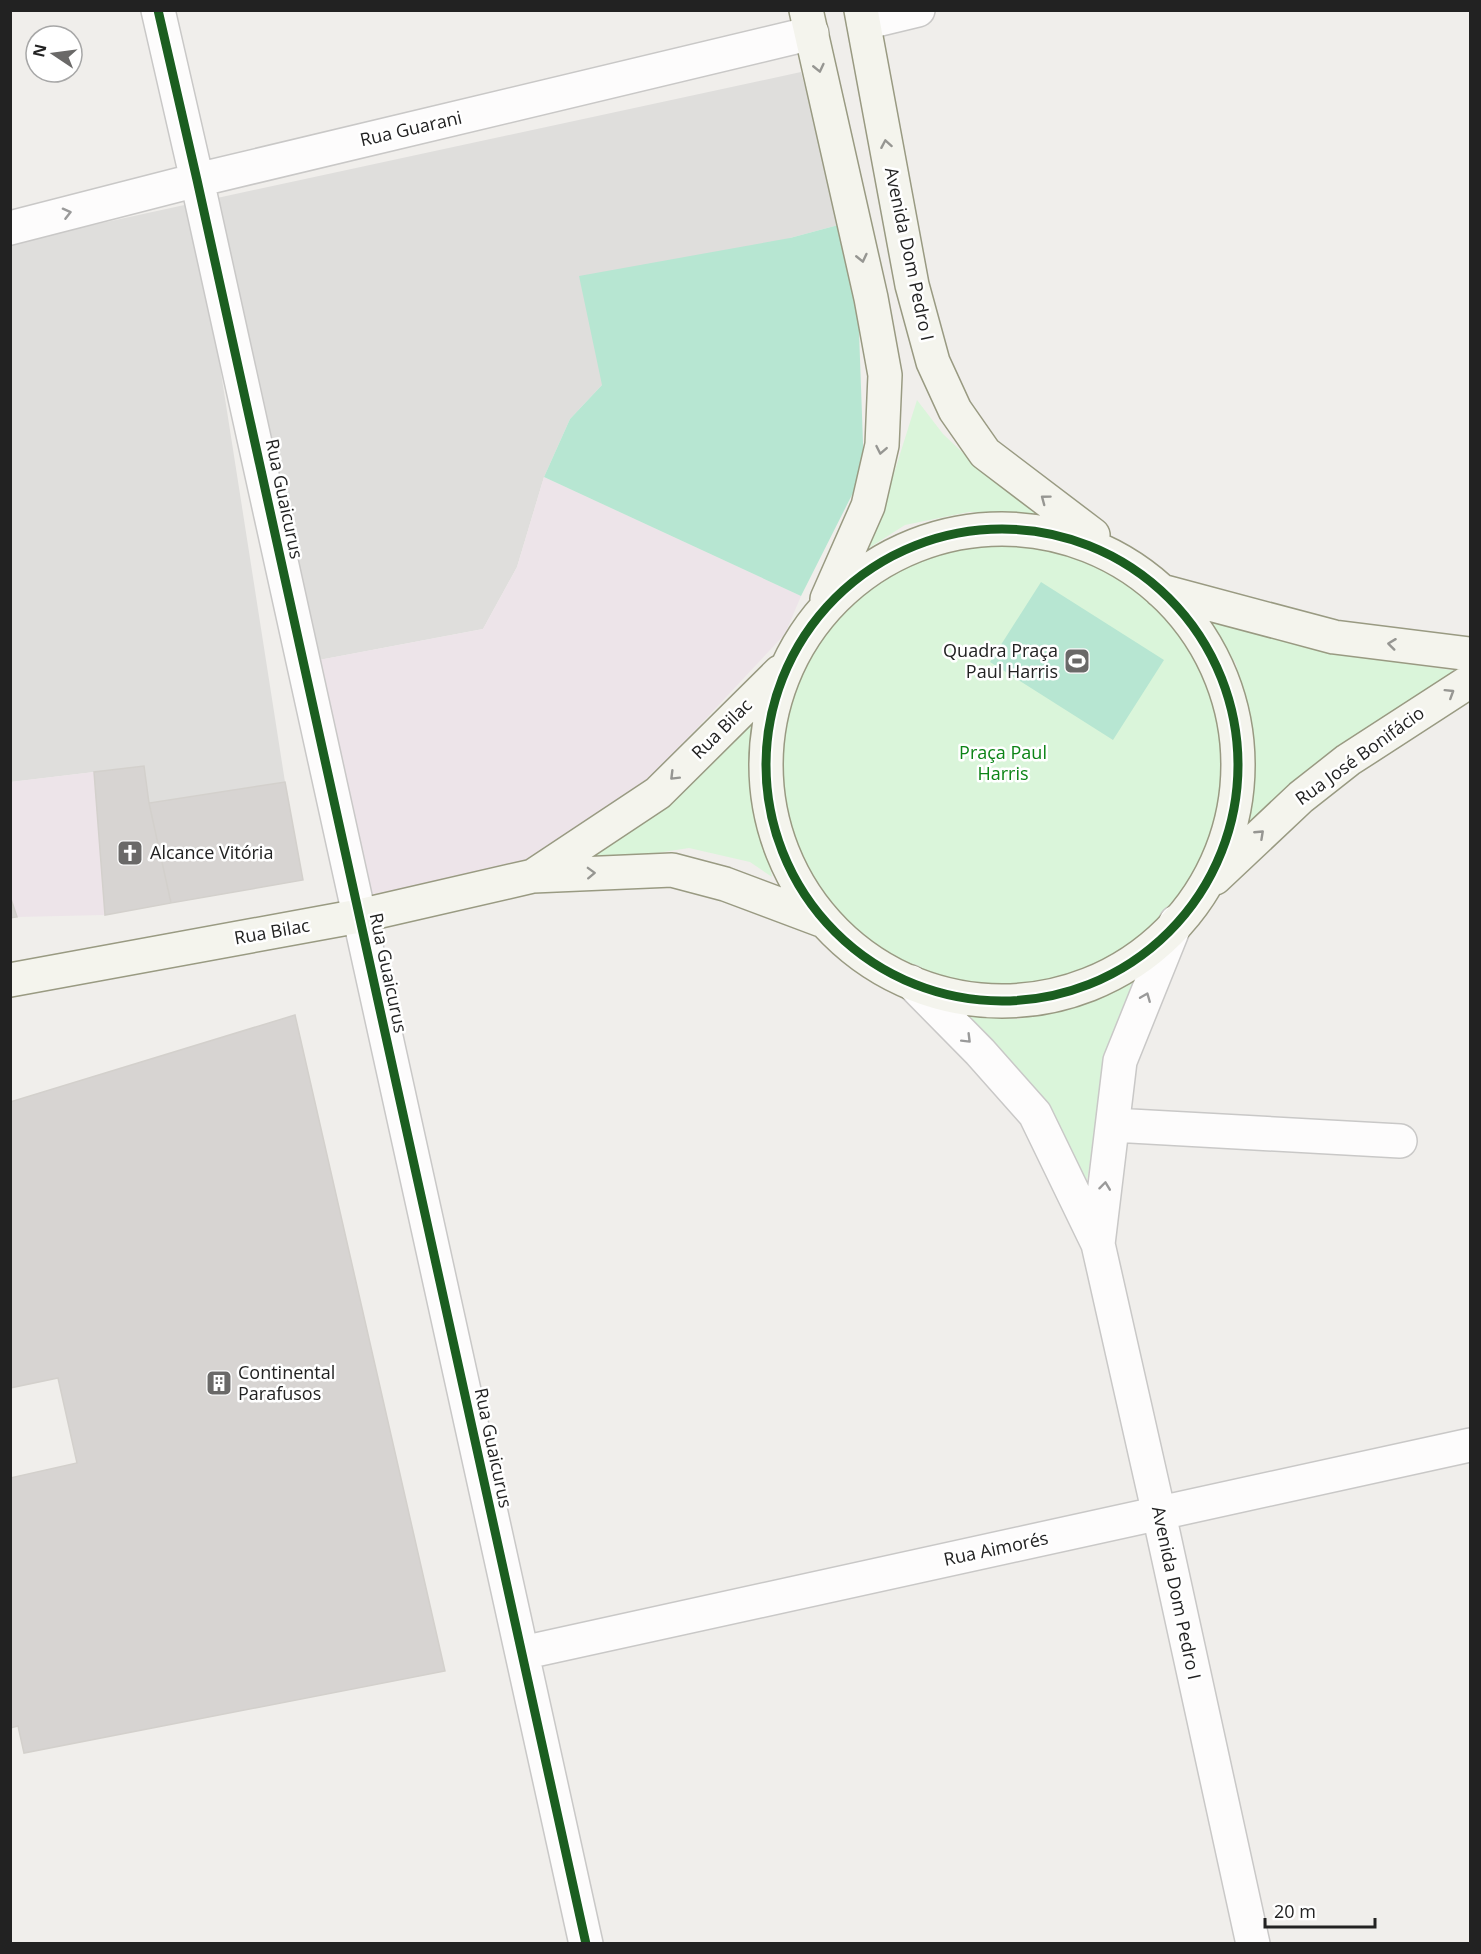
<svg xmlns="http://www.w3.org/2000/svg" width="1481" height="1954" font-family="'Open Sans',sans-serif">
<style>
.residential{fill:#dfdedc}
.industrial{fill:#ede4e9}
.park{fill:#daf5da}
.pitch{fill:#b7e6d2}
.building{fill:#d7d4d2;stroke:#d3d0cc;stroke-width:1.5}
.lines{fill:none;stroke-linecap:round;stroke-linejoin:round}
.street-casing{stroke:#c9c8c7;stroke-width:36}
.secondary-casing{stroke:#999a82;stroke-width:36}
.street{stroke:#fdfcfc;stroke-width:33}
.secondary{stroke:#f4f4ed;stroke-width:33}
.cycleway-casing{stroke:#fff;stroke-width:13}
.cycleway{stroke:#1b5e20;stroke-width:9}
.oneway{stroke:#969692}
.oneway2{stroke:#9a9a9a}
.labels{text-anchor:middle;stroke-width:5;stroke-linejoin:round;paint-order:stroke}
.street-label{font-size:18px;fill:#222;stroke:#fff}
.poi-label{font-size:18px;fill:#222;stroke:#fff;text-anchor:start}
.park-label{font-size:18px;fill:#0c8416;stroke:#fff}
</style>
<rect width="100%" height="100%" fill="#f0eeeb"/>
<path class="residential" d="M 801,72 L 842,224 L 790,238 L 602,385 L 570,419 L 544,477 L 517,567 L 483,629 L 319,660 L 217,198 Z
M 189,204 L 199,232 L 285,782 L 149,803 L 144,766 L 11,782 L 10,243 Z"/>
<path class="industrial" d="M 544,477 L 801,596 L 785,634 L 643,786 L 521,871 L 368,902 L 319,660 L 483,629 L 517,567 Z
M 94,772 L 105,915 L 17,917 L 10,896 L 10,782 Z"/>
<path class="park" d="M 917,400 L 943,434 L 981,470 L 1044,517 L 969,512 L 905,525 L 855,557 L 890,486 Z
M783 764a220 220 0 1 1 440 0a220 220 0 1 1-440 0Z
M 1199,606 L 1331,653 L 1458,671 L 1241,836 L 1251,727 L 1236,664 Z
M 754,715 L 750,753 L 756,808 L 772,877 L 750,862 L 689,848 L 581,865 L 642,823 Z
M 1142,973 L 1106,1058 L 1087,1181 L 1052,1112 L 1013,1064 L 957,1014 L 1018,1019 L 1093,1002 Z"/>
<path class="pitch" d="M 842,224 L 858,303 L 864,471 L 801,596 L 544,477 L 570,419 L 602,385 L 579,276 L 790,238 Z
M 1041,582 L 1164,660 L 1113,740 L 990,662 Z"/>
<path class="building" d="M 144,766 L 149,803 L 171,903 L 105,915 L 94,772 Z
M 285,782 L 303,880 L 171,903 L 149,803 Z
M 10,896 L 17,917 L 10,918 Z
M 295,1015 L 445,1671 L 24,1753 L 18,1726 L 10,1728 L 10,1478 L 77,1463 L 58,1378 L 10,1388 L 10,1102 Z"/>
<g class="lines">
<g class="street-casing">
<path id="street" d="M 158,10 L 197,180 L 586,1944
M 864,23 L 918,10
M 10,228 L 197,180 L 812,33
M 911,982 L 980,1052 L 1035,1114 L 1098,1244 L 1159,1514 L 1253,1944
M 1113,1125 L 1400,1141
M 1098,1244 L 1120,1061 L 1176,922
M 522,1653 L 1470,1445"/>
</g>
<g class="secondary-casing">
<path id="secondary" d="M 806,10 L 871,298 L 885,375 L 882,445 L 868,506 L 827,599
M 861,10 L 912,285 L 933,362 L 955,410 L 985,453 L 1093,535
M766 765a236 236 0 1 1 472 0a236 236 0 1 1-472 0Z
M 1161,591 L 1334,637 L 1470,654
M 533,876 L 658,793 L 780,672
M 1215,878 L 1301,797 L 1348,760 L 1470,681
M 10,980 L 359,916 L 533,876 L 672,870 L 725,884 L 821,920"/>
</g>
<use href="#street" class="street"/>
<use href="#secondary" class="secondary"/>
<g class="cycleway-casing">
<path id="cycleway" d="M 158,10 L 197,180 L 586,1944
M766 765a236 236 0 1 1 472 0a236 236 0 1 1-472 0Z"/>
</g>
<use href="#cycleway" class="cycleway"/>
</g>
<defs><path id="oneway-chevron" d="M-2-3.5L2.5 0L-2 3.5" fill="none" stroke-width="1.6" stroke-linecap="round" stroke-linejoin="round" transform="scale(1.5)"/></defs>
<g class="oneway">
<use href="#oneway-chevron" transform="translate(819 68) rotate(77)"/>
<use href="#oneway-chevron" transform="translate(886 144) rotate(-100)"/>
<use href="#oneway-chevron" transform="translate(862 258) rotate(77)"/>
<use href="#oneway-chevron" transform="translate(881 450) rotate(101)"/>
<use href="#oneway-chevron" transform="translate(1045 499) rotate(-143)"/>
<use href="#oneway-chevron" transform="translate(1392 644) rotate(-173)"/>
<use href="#oneway-chevron" transform="translate(1450 693) rotate(-32)"/>
<use href="#oneway-chevron" transform="translate(674 776) rotate(135)"/>
<use href="#oneway-chevron" transform="translate(1260 834) rotate(-43)"/>
<use href="#oneway-chevron" transform="translate(591 873) rotate(-2)"/>
</g>
<g class="oneway2">
<use href="#oneway-chevron" transform="translate(67 213) rotate(-14)"/>
<use href="#oneway-chevron" transform="translate(1146 997) rotate(-68)"/>
<use href="#oneway-chevron" transform="translate(967 1039) rotate(45)"/>
<use href="#oneway-chevron" transform="translate(1105 1186) rotate(-83)"/>
</g>
<defs>
<g id="stadium-square" transform="scale(1.35)"><rect x="-9" y="-9" width="18" height="18" rx="4" fill="#6a6968" stroke="#fff"/><path d="M0-5a6.5 5 0 1 0 0 10a6.5 5 0 1 0 0-10ZM-3.5-1.8h7v3.6h-7Z" fill="#fff"/></g>
<g id="church-square" transform="scale(1.35)"><rect x="-9" y="-9" width="18" height="18" rx="4" fill="#6a6968" stroke="#fff"/><path d="M-1.2-6h2.4v3.5h3.3v2.4h-3.3V6h-2.4V-.1h-3.3v-2.4h3.3Z" fill="#fff"/></g>
<g id="building-square" transform="scale(1.35)"><rect x="-9" y="-9" width="18" height="18" rx="4" fill="#6a6968" stroke="#fff"/><path d="M-4-6H4V6H1V3H-1V6H-4ZM-2.5-4.3h1.7v1.8h-1.7ZM.8-4.3h1.7v1.8H.8ZM-2.5-1h1.7V.8h-1.7ZM.8-1h1.7V.8H.8Z" fill="#fff"/></g>
</defs>
<g fill-rule="evenodd">
<use href="#stadium-square" x="1077" y="661"/>
<use href="#church-square" x="130" y="853"/>
<use href="#building-square" x="219" y="1383"/>
</g>
<g class="labels">
<g class="street-label">
<text transform="translate(411 129) rotate(-13)" y="6">Rua Guarani</text>
<text transform="translate(909 254) rotate(78)" y="6">Avenida Dom Pedro I</text>
<text transform="translate(284 499) rotate(78)" y="6">Rua Guaicurus</text>
<text transform="translate(722 729) rotate(-45)" y="6">Rua Bilac</text>
<text transform="translate(1360 756) rotate(-36)" y="6">Rua José Bonifácio</text>
<text transform="translate(272 932) rotate(-10)" y="6">Rua Bilac</text>
<text transform="translate(388 973) rotate(78)" y="6">Rua Guaicurus</text>
<text transform="translate(493 1448) rotate(78)" y="6">Rua Guaicurus</text>
<text transform="translate(996 1549) rotate(-12)" y="6">Rua Aimorés</text>
<text transform="translate(1176 1593) rotate(78)" y="6">Avenida Dom Pedro I</text>
</g>
<g class="poi-label">
<text x="1058" y="657" text-anchor="end">Quadra Praça<tspan x="1058" dy="21">Paul Harris</tspan></text>
<text x="150" y="859">Alcance Vitória</text>
<text x="238" y="1379">Continental<tspan x="238" dy="21">Parafusos</tspan></text>
</g>
<g class="park-label">
<text x="1003" y="759">Praça Paul<tspan x="1003" dy="21">Harris</tspan></text>
</g>
</g>
<rect width="1481" height="1954" fill="none" stroke="#222222" stroke-width="24"/>
<g transform="translate(54 54) rotate(283)"><circle r="28" fill="#ffffff" stroke="#a7a7a7" stroke-width="1.5"/>
<path d="M0-4.5L10 22L0 15L-10 22Z" fill="#6a6968"/>
<text y="-9" font-size="16" font-weight="bold" text-anchor="middle" fill="#222222">N</text>
</g>
<path d="M1265 1918v9h110v-9" fill="none" stroke="#222222" stroke-width="3"/>
<text x="1274" y="1918" font-size="18" fill="#222222" stroke="#ffffff" stroke-width="4.5" paint-order="stroke">20 m</text>
</svg>
